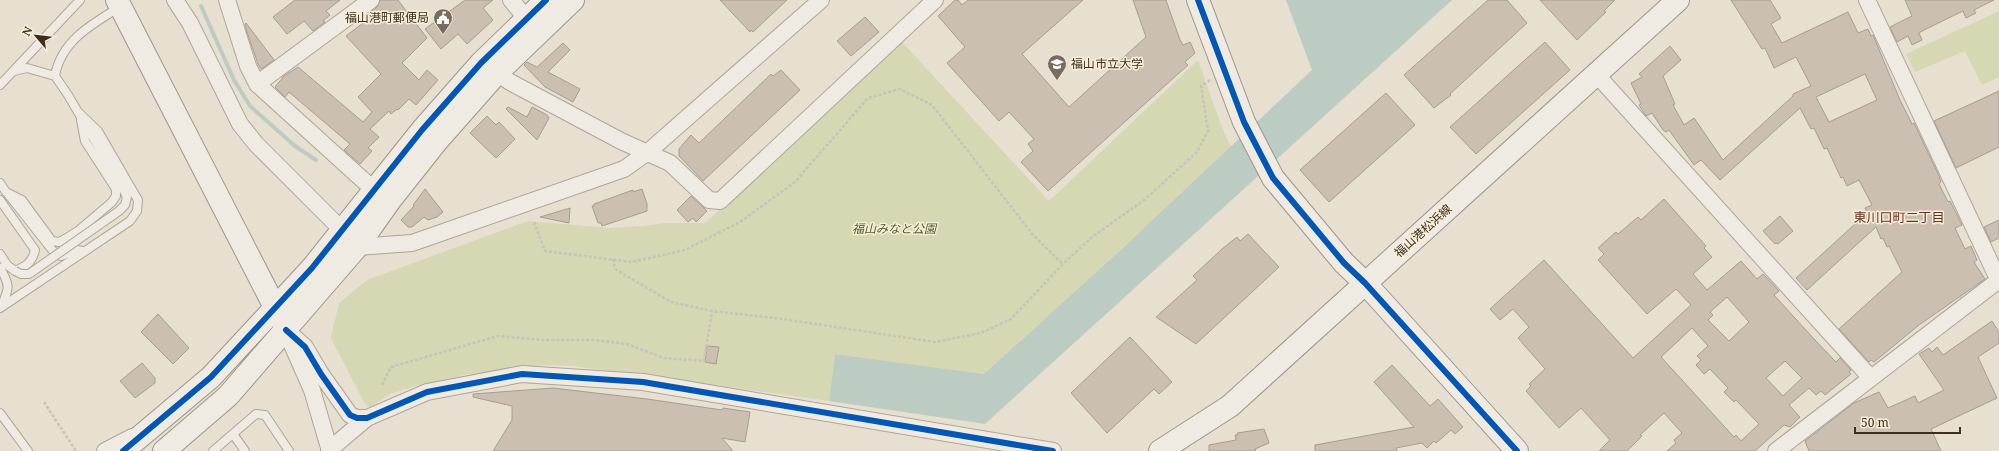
<svg xmlns="http://www.w3.org/2000/svg" width="1999" height="451" font-family="'Noto Serif','Noto Sans JP',serif">
<style>
.green{fill:#d6d7b3}
.water{fill:#bcccc2}
.lines{fill:none;stroke-linecap:round;stroke-linejoin:round}
.stream{stroke:#bcccc2;stroke-width:4}
.building{fill:#cbbfb2;stroke:#a89c90;fill-rule:evenodd}
.lane-casing{stroke:#ada599;stroke-width:10}
.street-casing{stroke:#ada599;stroke-width:18}
.secondary-casing{stroke:#9c958a;stroke-width:24}
.path{stroke:#c8c2b9;stroke-width:2.5;stroke-dasharray:3 2;stroke-linecap:butt}
.lane{stroke:#efebe3;stroke-width:8}
.street{stroke:#efebe3;stroke-width:16}
.secondary{stroke:#efebe3;stroke-width:22}
.lane-bridge-casing{stroke:#ada599;stroke-width:10;stroke-linecap:butt}
.lane-bridge{stroke:#efebe3;stroke-width:8}
.cycleway-casing{stroke:#f7eed8;stroke-width:8}
.cycleway{stroke:#0057b8;stroke-width:6}
.labels{text-anchor:middle;stroke-width:3;stroke-linejoin:round;paint-order:stroke}
.poi-label{font-size:12px;fill:#3d2e20;stroke:#f7eed8;text-anchor:end}
.park-label{font-size:12px;font-style:italic;fill:#4d5a26;stroke:#f7eed8}
.street-label{font-size:12px;fill:#3d2e20;stroke:#f7eed8}
.neighbourhood-label{font-size:13px;fill:#6b2e1e;stroke:#f7eed8}
</style>
<rect width="100%" height="100%" fill="#e7e0d1"/>
<path class="green" d="M 1999,11 L 1999,77 L 1982,85 L 1965,51 L 1915,72 L 1906,54 Z
M 901,41 L 1049,201 L 1198,60 C 1209,89 1217,119 1231,147 L 1126,245 L 984,374 L 835,354 L 829,401 L 573,366 L 545,365 L 468,374 L 412,387 L 390,394 L 370,407 L 365,404 L 331,338 L 339,303 L 367,280 L 528,221 L 610,228 L 643,226 L 665,223 L 705,223 Z"/>
<path class="water" d="M 1286,0 L 1452,0 L 985,424 L 829,401 L 835,354 L 984,374 L 1126,245 L 1312,70 Z"/>
<g class="lines">
<path class="stream" d="M 201,6 L 234,80 L 250,106 L 295,146 L 316,160"/>
</g>
<path class="building" d="M 295,0 L 340,0 L 326,11 L 330,15 L 323,21 L 325,22 L 313,31 L 304,21 L 287,34 L 273,17 Z
M 380,0 L 398,0 L 427,38 L 402,63 L 419,80 L 427,70 L 438,80 L 416,105 L 409,99 L 398,110 L 397,109 L 391,114 L 389,111 L 370,129 L 379,137 L 368,148 L 372,151 L 360,164 L 344,150 L 350,144 L 289,92 L 285,97 L 275,87 L 284,76 L 298,67 L 363,122 L 372,112 L 358,97 L 381,74 L 346,36 L 367,20 L 365,17 L 377,7 Z
M 465,0 L 493,0 L 483,8 L 493,20 L 467,44 L 458,34 L 441,49 L 425,29 Z
M 720,0 L 787,0 L 753,32 L 751,30 L 750,32 Z
M 955,0 L 958,0 L 962,5 L 968,0 L 1083,0 L 1022,54 L 1069,107 L 1146,37 L 1133,0 L 1166,0 L 1180,40 L 1183,45 L 1190,42 L 1195,53 L 1185,62 L 1188,65 L 1048,191 L 1021,162 L 1033,151 L 1028,144 L 1034,139 L 1009,112 L 999,121 L 947,63 L 965,47 L 938,16 Z
M 1488,0 L 1507,0 L 1527,23 L 1450,94 L 1451,95 L 1434,108 L 1404,75 Z
M 1540,0 L 1615,0 L 1604,11 L 1606,12 L 1577,40 Z
M 1731,0 L 1770,0 L 1781,18 L 1771,24 L 1782,43 L 1848,12 L 1858,33 L 1868,29 L 1871,36 L 1873,35 L 1900,100 L 1912,124 L 1914,123 L 1939,176 L 1941,182 L 1939,184 L 1948,202 L 1950,201 L 1962,225 L 1955,228 L 1965,249 L 1971,246 L 1977,260 L 1974,262 L 1985,279 L 1919,325 L 1874,362 L 1871,360 L 1869,362 L 1839,329 L 1902,272 L 1889,246 L 1887,247 L 1883,238 L 1881,239 L 1876,227 L 1807,290 L 1796,278 L 1867,213 L 1865,208 L 1872,205 L 1859,180 L 1847,186 L 1843,177 L 1841,178 L 1827,148 L 1824,149 L 1814,128 L 1811,129 L 1800,108 L 1720,180 L 1701,160 L 1694,165 L 1669,130 L 1666,132 L 1663,130 L 1652,113 L 1646,116 L 1639,105 L 1641,104 L 1631,83 L 1642,77 L 1639,74 L 1670,46 L 1681,60 L 1663,76 L 1675,104 L 1673,105 L 1684,125 L 1694,118 L 1723,160 L 1793,96 L 1793,94 L 1811,86 L 1796,57 L 1774,68 L 1765,48 L 1762,49 ZM 1865,74 L 1877,100 L 1829,122 L 1816,97 Z
M 1905,0 L 1994,0 L 1974,10 L 1976,13 L 1966,18 L 1963,11 L 1924,30 L 1919,33 L 1922,40 L 1912,45 L 1908,36 L 1897,42 L 1890,27 L 1912,16 Z
M 865,17 L 879,32 L 851,56 L 837,41 Z
M 246,23 L 274,60 L 261,69 L 258,64 L 247,32 L 245,24 Z
M 1545,42 L 1570,70 L 1476,154 L 1450,127 Z
M 563,43 L 570,50 L 548,72 L 580,89 L 573,102 L 545,87 L 524,65 L 527,62 L 537,67 Z
M 781,70 L 800,90 L 703,181 L 679,156 L 679,149 L 691,135 L 699,143 L 771,74 L 773,76 Z
M 1999,91 L 1999,147 L 1956,168 L 1934,121 Z
M 1386,93 L 1415,125 L 1329,202 L 1300,170 Z
M 508,107 L 527,117 L 532,107 L 547,115 L 549,118 L 537,140 L 506,109 Z
M 487,116 L 496,125 L 499,122 L 515,139 L 496,158 L 470,133 Z
M 425,189 L 443,212 L 437,217 L 428,220 L 424,217 L 412,227 L 408,227 L 401,220 L 414,206 L 413,205 Z
M 642,189 L 647,204 L 647,211 L 602,226 L 601,223 L 598,223 L 592,206 L 594,206 L 594,204 L 633,190 L 633,192 Z
M 691,196 L 707,211 L 696,222 L 693,218 L 688,222 L 677,210 Z
M 1664,199 L 1706,246 L 1704,248 L 1712,257 L 1693,274 L 1707,290 L 1741,261 L 1757,279 L 1763,274 L 1779,291 L 1774,295 L 1814,339 L 1836,362 L 1840,358 L 1851,370 L 1849,372 L 1851,374 L 1825,395 L 1821,391 L 1816,395 L 1809,388 L 1789,405 L 1800,417 L 1790,427 L 1784,425 L 1755,451 L 1667,451 L 1676,443 L 1674,440 L 1682,433 L 1664,413 L 1640,435 L 1642,436 L 1627,451 L 1599,451 L 1610,440 L 1581,408 L 1559,428 L 1526,391 L 1531,386 L 1529,384 L 1545,369 L 1518,338 L 1529,327 L 1513,309 L 1500,320 L 1490,309 L 1544,260 L 1633,358 L 1691,305 L 1676,289 L 1647,314 L 1598,260 L 1604,254 L 1598,248 L 1616,232 L 1618,234 L 1638,217 L 1641,220 ZM 1727,297 L 1749,322 L 1729,341 L 1708,320 L 1713,315 L 1710,312 ZM 1692,328 L 1708,346 L 1697,356 L 1701,360 L 1696,365 L 1704,374 L 1710,369 L 1728,388 L 1724,392 L 1734,402 L 1736,400 L 1759,424 L 1741,441 L 1736,435 L 1734,437 L 1661,357 ZM 1785,361 L 1802,378 L 1783,396 L 1766,378 Z
M 570,208 L 569,223 L 540,217 Z
M 1780,216 L 1793,231 L 1778,244 L 1776,243 L 1775,244 L 1763,231 Z
M 1999,220 L 1999,238 L 1991,242 L 1984,227 Z
M 1248,234 L 1279,267 L 1196,344 L 1156,317 L 1197,280 L 1193,276 L 1222,249 L 1237,237 L 1240,241 Z
M 158,314 L 189,348 L 173,364 L 141,332 Z
M 1992,321 L 1999,332 L 1999,343 L 1978,357 L 1997,398 L 1931,429 L 1941,451 L 1809,451 L 1805,441 L 1854,403 L 1879,392 L 1888,408 L 1915,396 L 1918,403 L 1944,390 L 1919,354 L 1929,348 L 1932,352 L 1937,347 L 1943,355 Z
M 1130,337 L 1172,382 L 1159,394 L 1154,389 L 1107,433 L 1071,393 Z
M 707,346 L 719,347 L 716,364 L 705,362 Z
M 142,363 L 155,378 L 155,383 L 135,398 L 120,381 Z
M 1392,365 L 1430,406 L 1438,399 L 1463,427 L 1455,434 L 1451,430 L 1436,443 L 1434,441 L 1427,448 L 1422,443 L 1396,448 L 1397,451 L 1315,451 L 1315,445 L 1414,427 L 1374,382 Z
M 553,388 L 647,399 L 722,410 L 723,408 L 750,412 L 745,442 L 722,438 L 733,451 L 493,451 L 512,420 L 512,406 L 473,397 L 473,394 Z
M 1264,429 L 1269,443 L 1255,449 L 1256,451 L 1209,451 L 1209,445 L 1236,440 L 1235,435 L 1238,435 L 1237,433 Z"/>
<g class="lines">
<g class="lane-casing">
<path id="lane" d="M 14,71 L 27,68 L 55,76
M 0,85 L 80,0
M 0,183 L 6,192 L 22,200 L 52,241 L 60,242 L 78,231 L 112,202 L 116,196 L 116,189 L 85,141 L 81,120
M 8,194 L 53,251 L 61,256 L 77,250 L 82,251
M 0,200 L 35,250 C 32,263 26,266 15,271 L 7,265 L 0,254
M 119,211 L 125,205 L 127,197 L 122,187 L 68,95 L 55,76 C 61,41 92,24 120,7
M 0,268 C 11,286 9,289 1,307
M 0,308 L 130,221 L 137,211 L 138,200 L 98,131 L 78,112
M 0,413 L 28,451
M 233,434 L 245,451
M 213,451 L 256,414 L 265,415 L 289,451"/>
</g>
<g class="street-casing">
<path id="street" d="M 175,0 L 190,23 L 240,124 L 256,144 L 342,230
M 227,0 L 248,66 L 257,84 L 374,190
M 511,0 L 526,18
M 1867,0 L 1999,281
M 497,73 L 510,82 L 621,141 L 670,163 L 709,200 L 720,201 L 935,0
M 1596,74 L 1870,377
M 257,84 L 371,0
M 357,247 L 412,243 L 624,169 L 648,152 L 821,0
M 286,330 L 305,347 L 321,374 L 350,415 L 357,418 L 367,418 L 427,392 L 522,374 L 643,382 L 1053,451
M 286,331 L 312,390 L 330,451
M 329,450 L 367,418
M 105,451 L 132,437
M 1776,451 L 1999,280"/>
</g>
<g class="secondary-casing">
<path id="secondary" d="M 117,0 L 281,319
M 1198,0 L 1244,122 L 1273,178 L 1344,263 L 1365,283 L 1517,451
M 123,451 L 211,377 L 312,268 L 422,130 L 481,63 L 546,0
M 164,451 L 228,396 L 357,247 L 391,199 L 437,141 L 497,73 L 573,0
M 1160,451 L 1230,406 L 1678,0"/>
</g>
<path class="path" d="M 534,222 L 545,251 L 631,262 L 685,250 L 740,222 L 795,182 L 868,98 L 900,89 L 932,105 L 1033,235 L 1063,264
M 613,259 L 615,269 L 671,302 L 712,311 L 783,319 L 935,342 L 981,333 L 1011,319 L 1063,264 L 1092,237 L 1143,201 L 1197,152 L 1208,131 L 1201,86 L 1210,80
M 382,385 L 391,367 L 498,336 L 544,340 L 594,340 L 627,344 L 664,358 L 704,361 L 712,311
M 44,402 L 76,451"/>
<use href="#lane" class="lane"/>
<use href="#street" class="street"/>
<use href="#secondary" class="secondary"/>
<g class="lane-bridge-casing">
<path id="lane-bridge" d="M 15,271 L 21,274 L 29,274 L 119,211"/>
</g>
<use href="#lane-bridge" class="lane-bridge"/>
<g class="cycleway-casing">
<path id="cycleway" d="M 1198,0 L 1244,122 L 1273,178 L 1344,263 L 1365,283 L 1517,451
M 286,330 L 305,347 L 321,374 L 350,415 L 357,418 L 367,418 L 427,392 L 522,374 L 643,382 L 1053,451
M 123,451 L 211,377 L 312,268 L 422,130 L 481,63 L 546,0"/>
</g>
<use href="#cycleway" class="cycleway"/>
</g>
<defs>
<g id="civic-pin" transform="scale(1)"><path d="M0 17L-7.5 6A9.5 9.5 0 1 1 7.5 6Z" fill="#786c5e" stroke="#f7eed8"/><path d="M-.6-6.5H3V-4.5H.6V-3L4-1V1h2V6H-6V1h2V-1L-.6-3ZM-1.2 2.5V6h2.4V2.5Z" fill="#fff"/></g>
<g id="university-pin" transform="scale(1)"><path d="M0 17L-7.5 6A9.5 9.5 0 1 1 7.5 6Z" fill="#786c5e" stroke="#f7eed8"/><path d="M0-5L7-2L0 1L-7-2ZM-4 1L0 2.5L4 1V4Q0 6-4 4Z" fill="#fff"/></g>
</defs>
<g fill-rule="evenodd">
<use href="#civic-pin" x="443" y="18"/>
<use href="#university-pin" x="1057" y="64"/>
</g>
<g class="labels">
<g class="poi-label">
<text x="429" y="22">福山港町郵便局</text>
<text x="1071" y="68" text-anchor="start">福山市立大学</text>
</g>
<g class="park-label">
<text x="894" y="233">福山みなと公園</text>
</g>
<g class="street-label">
<text transform="translate(1423 231) rotate(-42)" y="4">福山港松浜線</text>
</g>
<g class="neighbourhood-label">
<text x="1899" y="222">東川口町二丁目</text>
</g>
</g>
<g transform="translate(36 36) rotate(298)" stroke="#f7eed8" stroke-width="3" paint-order="stroke">
<path d="M0-3L7 15L0 10L-7 15Z" fill="#3d2e20"/>
<text y="-6" font-size="11" font-weight="bold" text-anchor="middle" fill="#3d2e20">N</text>
</g>
<path d="M1855 427v6h105v-6" fill="none" stroke="#3d2e20" stroke-width="2"/>
<text x="1861" y="427" font-size="12" fill="#3d2e20" stroke="#f7eed8" stroke-width="3" paint-order="stroke">50 m</text>
</svg>
